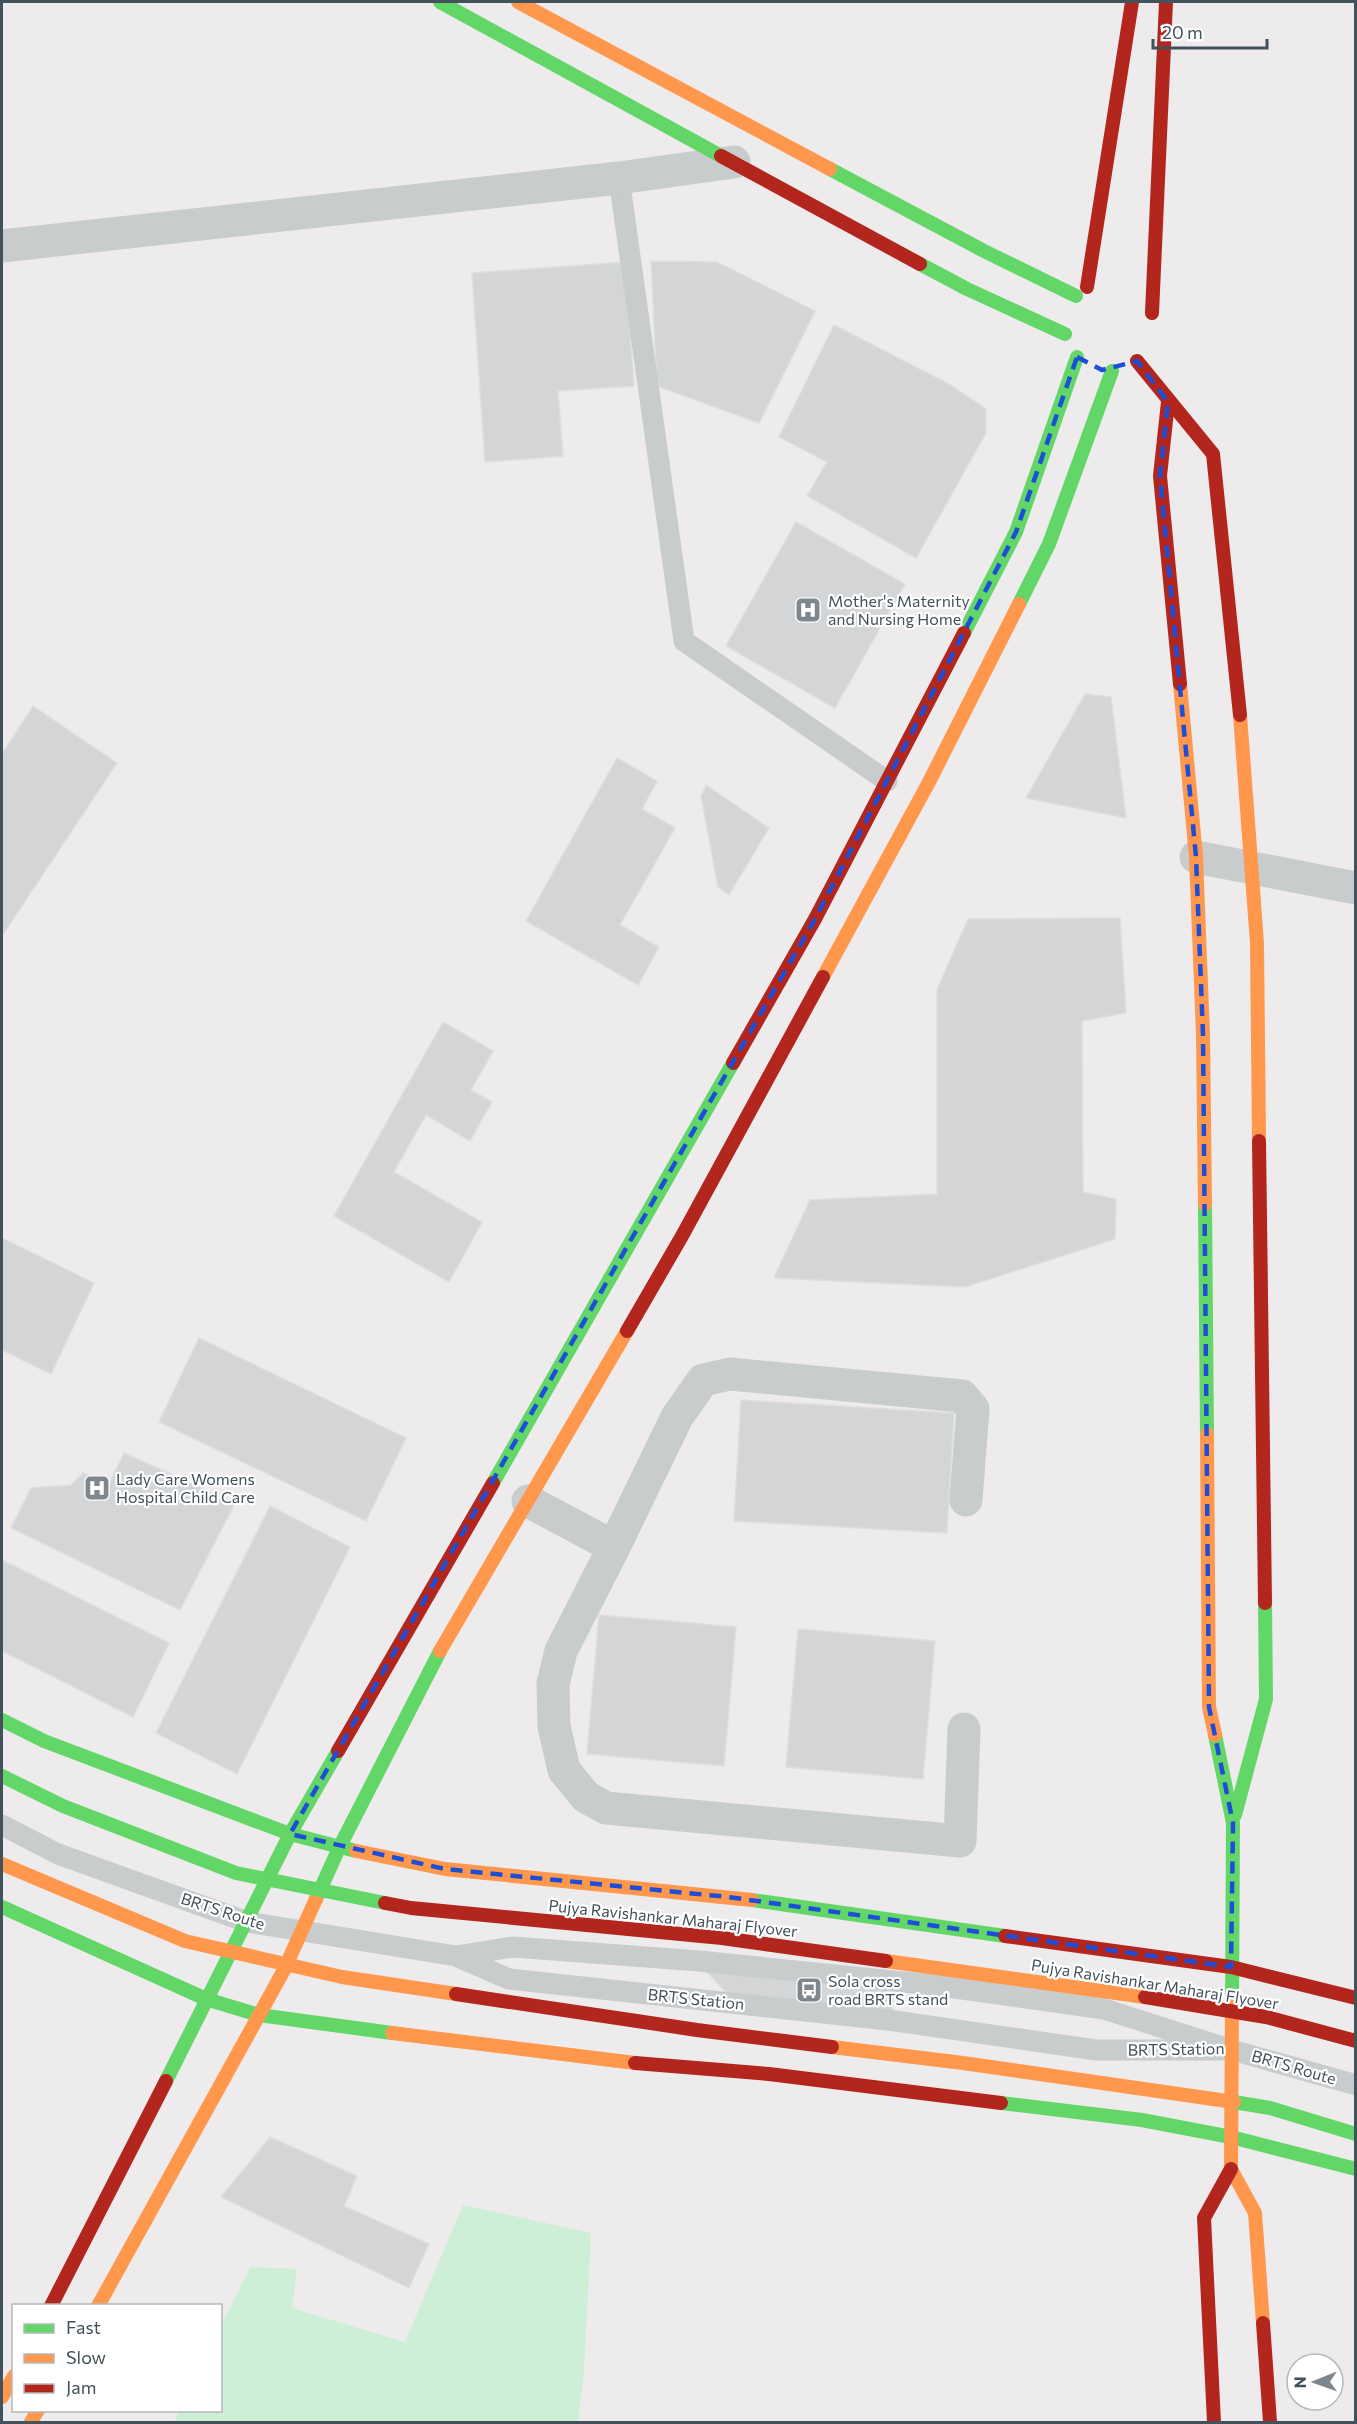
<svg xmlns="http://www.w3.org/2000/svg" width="1357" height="2424" font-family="Commissioner,sans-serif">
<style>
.green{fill:#cdefd6}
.building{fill:#d4d5d7;stroke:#dededf;stroke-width:1.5}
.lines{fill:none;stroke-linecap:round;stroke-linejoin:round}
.lane{stroke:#c8cccd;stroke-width:21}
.street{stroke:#c8cccd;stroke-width:33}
.fast{stroke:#63d668;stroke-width:14}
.slow{stroke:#ff974d;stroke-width:14}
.jam{stroke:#b3261e;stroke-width:14}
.fast-bridge{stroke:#63d668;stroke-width:14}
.slow-bridge{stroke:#ff974d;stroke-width:14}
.jam-bridge{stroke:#b3261e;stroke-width:14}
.marked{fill:none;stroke:#1d4ed8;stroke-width:4.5;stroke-dasharray:12 8;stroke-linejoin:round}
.labels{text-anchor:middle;stroke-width:4.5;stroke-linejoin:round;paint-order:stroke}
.poi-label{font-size:16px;fill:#42515a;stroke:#fff;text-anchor:start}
.street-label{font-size:16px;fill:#42515a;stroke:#fff}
</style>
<rect width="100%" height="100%" fill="#edebec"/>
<path class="green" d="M 463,2205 L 591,2233 L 584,2371 L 578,2422 L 174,2422 L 180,2411 L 220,2410 L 221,2327 L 250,2267 L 297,2269 L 292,2308 L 405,2342 Z"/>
<path class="building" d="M 651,261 L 717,262 L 815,311 L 759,423 L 657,386 Z
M 625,262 L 634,386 L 558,391 L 563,456 L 485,462 L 472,273 Z
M 834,325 L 949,384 L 986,409 L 986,433 L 916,558 L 807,496 L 827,462 L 779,437 Z
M 796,522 L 905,584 L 835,708 L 726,646 Z
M 1085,694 L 1111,697 L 1126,818 L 1026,798 Z
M 33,706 L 117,763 L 2,936 L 2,754 Z
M 617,758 L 657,781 L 642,809 L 675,828 L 620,925 L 659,947 L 638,985 L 526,921 Z
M 706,785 L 769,828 L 729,895 L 718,887 L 701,796 Z
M 1120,918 L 1126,1013 L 1082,1021 L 1083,1192 L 1116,1199 L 1115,1239 L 965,1287 L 774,1278 L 810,1200 L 937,1194 L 937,990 L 968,919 Z
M 443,1022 L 493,1051 L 471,1090 L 492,1102 L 470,1141 L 426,1115 L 394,1172 L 482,1222 L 449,1282 L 334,1216 Z
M 2,1238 L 94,1283 L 51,1374 L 2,1350 Z
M 199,1338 L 406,1438 L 366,1521 L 159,1422 Z
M 741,1400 L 954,1413 L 947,1533 L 734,1521 Z
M 124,1453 L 235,1503 L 180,1610 L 11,1528 L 31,1488 L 71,1485 L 83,1473 L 109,1484 Z
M 270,1506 L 350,1547 L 237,1774 L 156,1733 Z
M 2,1560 L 169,1643 L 133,1717 L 2,1651 Z
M 599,1615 L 736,1627 L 724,1766 L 587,1754 Z
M 798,1629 L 935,1641 L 923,1779 L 786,1767 Z
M 699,1963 L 896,1984 L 891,2018 L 729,1996 Z
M 270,2137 L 357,2176 L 344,2206 L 429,2244 L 409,2288 L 221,2197 Z"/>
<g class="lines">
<path class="lane" d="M 619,178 L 684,641 L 887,781
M 2,1825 L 58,1854 L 247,1922 L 456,1956 L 509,1979 L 888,2020 L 1096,2050 L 1232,2050
M 456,1956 L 513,1947 L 699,1961 L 933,1985 L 1104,2009 L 1232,2050 L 1356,2085"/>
<path class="street" d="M 2,246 L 619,178 L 734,162
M 1196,857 L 1356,888
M 528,1501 L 614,1547 L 677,1417 L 703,1380 L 730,1374 L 962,1396 L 973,1409 L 966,1500
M 614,1547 L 561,1651 L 553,1684 L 554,1726 L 564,1770 L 586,1797 L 606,1808 L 960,1841 L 964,1729"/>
<path class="fast" d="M 440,2 L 721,156
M 830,169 L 984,251 L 1076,296
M 920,264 L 967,289 L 1065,334
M 1019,604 L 1049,544 L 1112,371
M 964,633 L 1016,532 L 1077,357
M 1205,1204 L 1207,1434
M 493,1483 L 733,1063
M 2,1720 L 44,1741 L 290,1834 L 356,1851
M 1215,1735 L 1233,1823 L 1232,2006
M 1235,1815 L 1266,1699 L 1265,1603
M 316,1899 L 339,1848 L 440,1651
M 752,1900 L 1005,1936
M 2,1907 L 206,1999 L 259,2015 L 392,2033
M 166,2081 L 290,1834 L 338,1751
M 1001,2103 L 1142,2120 L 1231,2137 L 1356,2169"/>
<path class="slow" d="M 518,2 L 830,169
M 1180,684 L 1196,857 L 1203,1035 L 1205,1204
M 1240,715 L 1257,943 L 1259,1141
M 823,977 L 929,782 L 1019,604
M 1207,1434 L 1209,1707 L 1215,1735
M 440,1651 L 627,1331
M 356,1851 L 445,1869 L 752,1900
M 1232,2006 L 1231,2169 L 1255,2213 L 1263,2323
M 392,2033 L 635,2063
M 98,2306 L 284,1970 L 316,1899
M 2,2397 L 14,2376
M 31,2422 L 38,2410"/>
<path class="jam" d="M 721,156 L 920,264
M 1087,287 L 1132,2
M 1152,313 L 1166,2
M 1137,361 L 1213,454 L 1240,715
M 1168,402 L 1160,476 L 1180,684
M 733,1063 L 815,919 L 964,633
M 1259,1141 L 1265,1603
M 627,1331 L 682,1236 L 823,977
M 338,1751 L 493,1483
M 1005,1936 L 1231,1967 L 1356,1998
M 635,2063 L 769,2074 L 1001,2103
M 51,2306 L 166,2081
M 1263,2323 L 1270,2422
M 1214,2422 L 1204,2218 L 1231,2169"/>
<path class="fast-bridge" d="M 2,1776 L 63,1806 L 236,1873 L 385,1903
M 1234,2102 L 1270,2108 L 1356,2134"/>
<path class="slow-bridge" d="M 2,1864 L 185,1941 L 342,1977 L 456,1994
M 886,1961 L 1145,1997
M 832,2047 L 963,2063 L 1234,2102"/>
<path class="jam-bridge" d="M 385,1903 L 411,1908 L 722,1938 L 886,1961
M 456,1994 L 697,2030 L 832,2047
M 1145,1997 L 1266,2017 L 1356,2041"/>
</g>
<path class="marked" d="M 1077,357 L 1102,370 L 1137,361 L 1168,402 L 1160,476 L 1196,857 L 1203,1035 L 1209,1707 L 1233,1823 L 1231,1967 L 728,1897 L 445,1869 L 290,1834 L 815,919 L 1016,532 Z"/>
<defs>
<g id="hospital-square" transform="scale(1.35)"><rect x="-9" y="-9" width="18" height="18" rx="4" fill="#7e878d" stroke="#fff"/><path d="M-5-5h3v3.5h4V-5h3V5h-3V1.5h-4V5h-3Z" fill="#fff"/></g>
<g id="bus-square" transform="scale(1.35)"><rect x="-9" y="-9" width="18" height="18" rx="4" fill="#7e878d" stroke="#fff"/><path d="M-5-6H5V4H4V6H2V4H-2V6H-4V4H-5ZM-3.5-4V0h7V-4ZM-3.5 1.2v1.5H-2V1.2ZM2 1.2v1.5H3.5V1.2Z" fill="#fff"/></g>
</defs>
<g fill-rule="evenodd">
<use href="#hospital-square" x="808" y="610"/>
<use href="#hospital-square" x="97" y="1488"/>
<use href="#bus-square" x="809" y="1990"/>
</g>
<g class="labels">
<g class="poi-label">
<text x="828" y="607">Mother's Maternity<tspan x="828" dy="18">and Nursing Home</tspan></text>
<text x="116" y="1485">Lady Care Womens<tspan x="116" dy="18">Hospital Child Care</tspan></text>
<text x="828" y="1987">Sola cross<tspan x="828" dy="18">road BRTS stand</tspan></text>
</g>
<g class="street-label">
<text transform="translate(223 1911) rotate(18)" y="6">BRTS Route</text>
<text transform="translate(673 1918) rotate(6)" y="6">Pujya Ravishankar Maharaj Flyover</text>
<text transform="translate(1155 1984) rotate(9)" y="6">Pujya Ravishankar Maharaj Flyover</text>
<text transform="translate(696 1999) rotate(6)" y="6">BRTS Station</text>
<text transform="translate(1176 2049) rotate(-1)" y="6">BRTS Station</text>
<text transform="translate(1294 2067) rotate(16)" y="6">BRTS Route</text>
</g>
</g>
<rect width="1357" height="2424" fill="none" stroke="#42515a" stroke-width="6"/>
<rect x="12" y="2304" width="210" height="108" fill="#ffffff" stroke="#b3b9bd" stroke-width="1.5"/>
<rect x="24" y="2324" width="30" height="9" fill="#63d668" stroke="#b3b9bd" stroke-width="1.5"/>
<text x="66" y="2334" font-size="18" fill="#42515a">Fast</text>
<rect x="24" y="2354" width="30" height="9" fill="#ff974d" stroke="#b3b9bd" stroke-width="1.5"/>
<text x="66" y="2364" font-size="18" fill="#42515a">Slow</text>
<rect x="24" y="2384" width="30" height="9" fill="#b3261e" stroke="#b3b9bd" stroke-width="1.5"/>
<text x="66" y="2394" font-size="18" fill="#42515a">Jam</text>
<g transform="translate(1315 2382) rotate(269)"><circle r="28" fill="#ffffff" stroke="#b3b9bd" stroke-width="1.5"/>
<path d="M0-4.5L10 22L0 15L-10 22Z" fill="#7e878d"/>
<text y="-9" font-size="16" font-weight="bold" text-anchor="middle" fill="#42515a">N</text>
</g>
<path d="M1153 39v9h114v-9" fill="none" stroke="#42515a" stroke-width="3"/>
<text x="1162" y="39" font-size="18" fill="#42515a" stroke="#ffffff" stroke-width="4.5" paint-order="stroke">20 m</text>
</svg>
